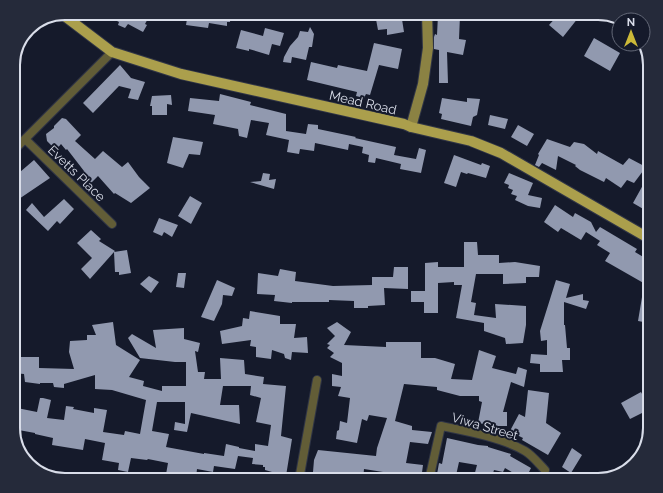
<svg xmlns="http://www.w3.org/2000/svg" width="663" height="493" font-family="Raleway,sans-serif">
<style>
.building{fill:#9199af;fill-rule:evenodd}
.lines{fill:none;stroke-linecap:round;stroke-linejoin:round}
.street-casing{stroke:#303546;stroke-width:10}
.secondary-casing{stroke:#303546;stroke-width:12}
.primary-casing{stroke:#303546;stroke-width:12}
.street{stroke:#625d37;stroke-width:8}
.secondary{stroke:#8b8243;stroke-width:10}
.primary{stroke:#ab9f4c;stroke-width:10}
.labels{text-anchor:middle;stroke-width:4;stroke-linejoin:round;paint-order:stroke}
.street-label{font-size:13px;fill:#d9dde9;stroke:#151a2b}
.rim{fill:none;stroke:#d9dde9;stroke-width:2}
</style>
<rect width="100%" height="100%" fill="#151a2b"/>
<path class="building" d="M 116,13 L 151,13 L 145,24 L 147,25 L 143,32 L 128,24 L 125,28 L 118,25 L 119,22 L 113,19 Z
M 188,13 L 231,13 L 230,22 L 227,22 L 227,26 L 209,23 L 208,28 L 186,25 Z
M 380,13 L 401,13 L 404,32 L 387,35 L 387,29 L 378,30 L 375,14 Z
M 560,13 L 582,13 L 563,37 L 549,25 Z
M 438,15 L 460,16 L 459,39 L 466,40 L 463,55 L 447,52 L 448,83 L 439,83 L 439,50 L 434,49 L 434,37 L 435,34 L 437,35 Z
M 310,27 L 314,34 L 312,47 L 309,47 L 306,60 L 292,57 L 291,63 L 283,62 L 284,57 L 290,46 L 298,37 L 300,31 L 308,32 Z
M 265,28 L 284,33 L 280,46 L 272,44 L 269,55 L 249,49 L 249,51 L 236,48 L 241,30 L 263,36 Z
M 594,38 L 620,53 L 610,71 L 584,56 Z
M 374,43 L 402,49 L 398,69 L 379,65 L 370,95 L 366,94 L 364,98 L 356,96 L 357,92 L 307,80 L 311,62 L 337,68 L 338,65 L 367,71 Z
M 120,65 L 131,78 L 145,82 L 138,100 L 128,98 L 131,89 L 119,86 L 93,113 L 83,103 Z
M 220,94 L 251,102 L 250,105 L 286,114 L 286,131 L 306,134 L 308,124 L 318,125 L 318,129 L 356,137 L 355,138 L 396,147 L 394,155 L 416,159 L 419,148 L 426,150 L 421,173 L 400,169 L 401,164 L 376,158 L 375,163 L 368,162 L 369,155 L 362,153 L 363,147 L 349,144 L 348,150 L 315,143 L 314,151 L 300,149 L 299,154 L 287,152 L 289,140 L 266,135 L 269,123 L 251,120 L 247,138 L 239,136 L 238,129 L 213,124 L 215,115 L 188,111 L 190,98 L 219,101 Z
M 171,95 L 172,105 L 167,104 L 167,115 L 152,115 L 152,106 L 150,106 L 152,96 Z
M 442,98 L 467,102 L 467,98 L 480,99 L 477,115 L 473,117 L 471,126 L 441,119 L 442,114 L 439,113 Z
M 490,115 L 508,119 L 505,129 L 488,125 Z
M 62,118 L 66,119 L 81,135 L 75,141 L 95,159 L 103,151 L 122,167 L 128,162 L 139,177 L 150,188 L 131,203 L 115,193 L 114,194 L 98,176 L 91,183 L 82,173 L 84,171 L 67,149 L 66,150 L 61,144 L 56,150 L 47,141 L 46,134 L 54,128 L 54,126 Z
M 518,125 L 534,134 L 527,146 L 511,137 Z
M 173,137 L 203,142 L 200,155 L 189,154 L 183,168 L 167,163 Z
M 547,139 L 570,147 L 574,142 L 584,144 L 597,154 L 598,151 L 623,165 L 629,158 L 646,167 L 634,183 L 627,180 L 621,188 L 606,178 L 604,182 L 580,170 L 575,166 L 576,165 L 558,156 L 556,170 L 542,163 L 539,167 L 535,165 L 539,155 L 538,154 Z
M 454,155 L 481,165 L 482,163 L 490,166 L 486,178 L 468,173 L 467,174 L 461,172 L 456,187 L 444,183 Z
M 34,160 L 50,178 L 13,203 L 13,178 Z
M 263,173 L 270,174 L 269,180 L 276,179 L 274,189 L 250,182 L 261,181 Z
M 509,173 L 533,183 L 528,195 L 542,198 L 540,208 L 528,206 L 515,200 L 517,196 L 511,194 L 513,190 L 508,188 L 509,185 L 504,183 Z
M 643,185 L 650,189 L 650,202 L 645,210 L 633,203 Z
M 190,196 L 202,203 L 191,224 L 178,216 Z
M 64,199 L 74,209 L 60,224 L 57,221 L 48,231 L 26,210 L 32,203 L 44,217 Z
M 555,205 L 573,217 L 575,213 L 591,222 L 596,232 L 600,227 L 637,249 L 635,252 L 650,261 L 650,280 L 647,285 L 605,261 L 610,253 L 597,245 L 600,241 L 586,232 L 581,240 L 561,228 L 558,232 L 544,222 Z
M 159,218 L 178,225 L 172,237 L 164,232 L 162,236 L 153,232 Z
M 91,230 L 101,239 L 99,241 L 115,251 L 114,252 L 127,250 L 131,273 L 119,275 L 119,272 L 115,272 L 114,252 L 90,279 L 81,269 L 92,258 L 77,243 Z
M 464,242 L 477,242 L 478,255 L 499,255 L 499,263 L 515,262 L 540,266 L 539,277 L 526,277 L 526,283 L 503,284 L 503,274 L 476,274 L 471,302 L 476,303 L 474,315 L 496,318 L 495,304 L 526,306 L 526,325 L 523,343 L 506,344 L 505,338 L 484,331 L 484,323 L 456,318 L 462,285 L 454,285 L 454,282 L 438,283 L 438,313 L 424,313 L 424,302 L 411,302 L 411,291 L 425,291 L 425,263 L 438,262 L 438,267 L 464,267 Z
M 394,267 L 408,267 L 408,289 L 384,288 L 385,305 L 368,306 L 368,308 L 354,308 L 354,301 L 329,300 L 329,302 L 292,302 L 292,303 L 274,301 L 275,295 L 257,294 L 258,273 L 278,276 L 280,269 L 296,272 L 295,281 L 333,286 L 372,285 L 372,277 L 393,277 Z
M 178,273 L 186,273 L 184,288 L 176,287 Z
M 149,276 L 159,282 L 151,293 L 140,284 Z
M 217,280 L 235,288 L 232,296 L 223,295 L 222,304 L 214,321 L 201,317 Z
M 556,280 L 570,284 L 566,298 L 583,294 L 583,300 L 589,301 L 586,309 L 564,302 L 564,325 L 565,325 L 567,348 L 570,348 L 570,360 L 562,360 L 563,372 L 540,372 L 540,364 L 530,363 L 531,354 L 547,355 L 547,340 L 541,341 L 540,331 Z
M 650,290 L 649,323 L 638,321 L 643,291 Z
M 250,311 L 280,316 L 280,324 L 296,324 L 294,338 L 307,337 L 308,353 L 292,352 L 291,360 L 285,358 L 284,354 L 272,350 L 271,359 L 256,357 L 256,347 L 250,346 L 251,340 L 222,344 L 220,331 L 242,326 L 243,318 L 249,319 Z
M 113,322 L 116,345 L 140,360 L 129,377 L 144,381 L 143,386 L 162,391 L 162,386 L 186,386 L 186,362 L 175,362 L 140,358 L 128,338 L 132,334 L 156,348 L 153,330 L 184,328 L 184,339 L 200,343 L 198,352 L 195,351 L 198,372 L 205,372 L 204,379 L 221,379 L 220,358 L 244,360 L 245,374 L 264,377 L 263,384 L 286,386 L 281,436 L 292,439 L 286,476 L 265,470 L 265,467 L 263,467 L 263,465 L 252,464 L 253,458 L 238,456 L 235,469 L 214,466 L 213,472 L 197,469 L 196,478 L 178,474 L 177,480 L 165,480 L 168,463 L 148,459 L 147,460 L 131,458 L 128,472 L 118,470 L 119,463 L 102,460 L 105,443 L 85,439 L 83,450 L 52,445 L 53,438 L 35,434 L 35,433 L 13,429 L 17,408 L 37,412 L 40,398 L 43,398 L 51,400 L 47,418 L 64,420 L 66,406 L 74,407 L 73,409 L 94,413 L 94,408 L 107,410 L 103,432 L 124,435 L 125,431 L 140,434 L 146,400 L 112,390 L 95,389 L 95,375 L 64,384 L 64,388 L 54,387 L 53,383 L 40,383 L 40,384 L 25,382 L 24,374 L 13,373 L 13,357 L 39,357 L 39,368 L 74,369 L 69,352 L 70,341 L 87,340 L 87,335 L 96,335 L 92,325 ZM 223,386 L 251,386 L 250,395 L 261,398 L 256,422 L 271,425 L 268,446 L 255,444 L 255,451 L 239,448 L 239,447 L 226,444 L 224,456 L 204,453 L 204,454 L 166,447 L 169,434 L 152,431 L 157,402 L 185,402 L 185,424 L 175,422 L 174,430 L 187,432 L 191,413 L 240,424 L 239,405 L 220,405 Z
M 337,322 L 351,332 L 344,345 L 386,347 L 386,342 L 421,342 L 421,358 L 435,358 L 455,364 L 451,379 L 472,380 L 479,350 L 496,356 L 492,368 L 516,374 L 518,367 L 527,370 L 524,387 L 511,382 L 503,412 L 507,412 L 507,426 L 494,426 L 478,423 L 482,402 L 479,401 L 479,396 L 460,396 L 437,390 L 437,387 L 404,384 L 395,421 L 412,426 L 412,430 L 432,432 L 428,444 L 410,442 L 406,463 L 423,465 L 421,480 L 382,480 L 383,472 L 364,469 L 363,480 L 322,480 L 313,472 L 314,460 L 318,450 L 376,456 L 377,448 L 387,418 L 369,415 L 367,421 L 362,419 L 357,443 L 336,439 L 337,431 L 339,430 L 340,421 L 347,423 L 350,398 L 338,396 L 341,387 L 332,386 L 332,374 L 342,376 L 342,363 L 330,357 L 334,353 L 327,348 L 330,345 L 327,344 L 335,336 L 327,328 Z
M 528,390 L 549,393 L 546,423 L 561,433 L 548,455 L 522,440 L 523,438 L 511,432 L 511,429 L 519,414 L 525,417 Z
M 641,392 L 650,409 L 630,419 L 621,403 Z
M 447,438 L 478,445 L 488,446 L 488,447 L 511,454 L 510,456 L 531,468 L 525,480 L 505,468 L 503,472 L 494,470 L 491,480 L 473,480 L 477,465 L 459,462 L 455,480 L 436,480 L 439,463 L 442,464 Z
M 572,448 L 582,455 L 571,473 L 562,467 Z"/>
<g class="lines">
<g class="street-casing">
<path id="street" d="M 25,139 L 112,224
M 13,151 L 112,52
M 32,467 L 47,474
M 299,480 L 317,380
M 429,480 L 441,426 C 466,431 503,438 525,451 C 532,455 539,464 545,470"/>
</g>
<g class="secondary-casing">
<path id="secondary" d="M 411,127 L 423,84 L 428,48 L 427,13"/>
</g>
<g class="primary-casing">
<path id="primary" d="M 62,14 L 112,52 L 181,74 L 404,124 L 411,127 L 471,141 L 501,153 L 650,239"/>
</g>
<use href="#street" class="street"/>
<use href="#secondary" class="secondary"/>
<use href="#primary" class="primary"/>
</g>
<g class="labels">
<g class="street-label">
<text transform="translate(363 102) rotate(13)" y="5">Mead Road</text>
<text transform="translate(77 173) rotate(44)" y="5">Evetts Place</text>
<text transform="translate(485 426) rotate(16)" y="5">Viwa Street</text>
</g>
</g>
<path d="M0 0H663V493H0ZM65 20H598A45 45 0 0 1 643 65V428A45 45 0 0 1 598 473H65A45 45 0 0 1 20 428V65A45 45 0 0 1 65 20Z" fill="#252a3a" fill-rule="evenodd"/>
<path class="rim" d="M65 20H598A45 45 0 0 1 643 65V428A45 45 0 0 1 598 473H65A45 45 0 0 1 20 428V65A45 45 0 0 1 65 20Z"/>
<g transform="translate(631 32)"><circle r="19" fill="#151a2b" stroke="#636877"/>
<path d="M0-3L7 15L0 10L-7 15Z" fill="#ccb938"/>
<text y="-6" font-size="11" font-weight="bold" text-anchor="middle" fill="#d9dde9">N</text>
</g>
</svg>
